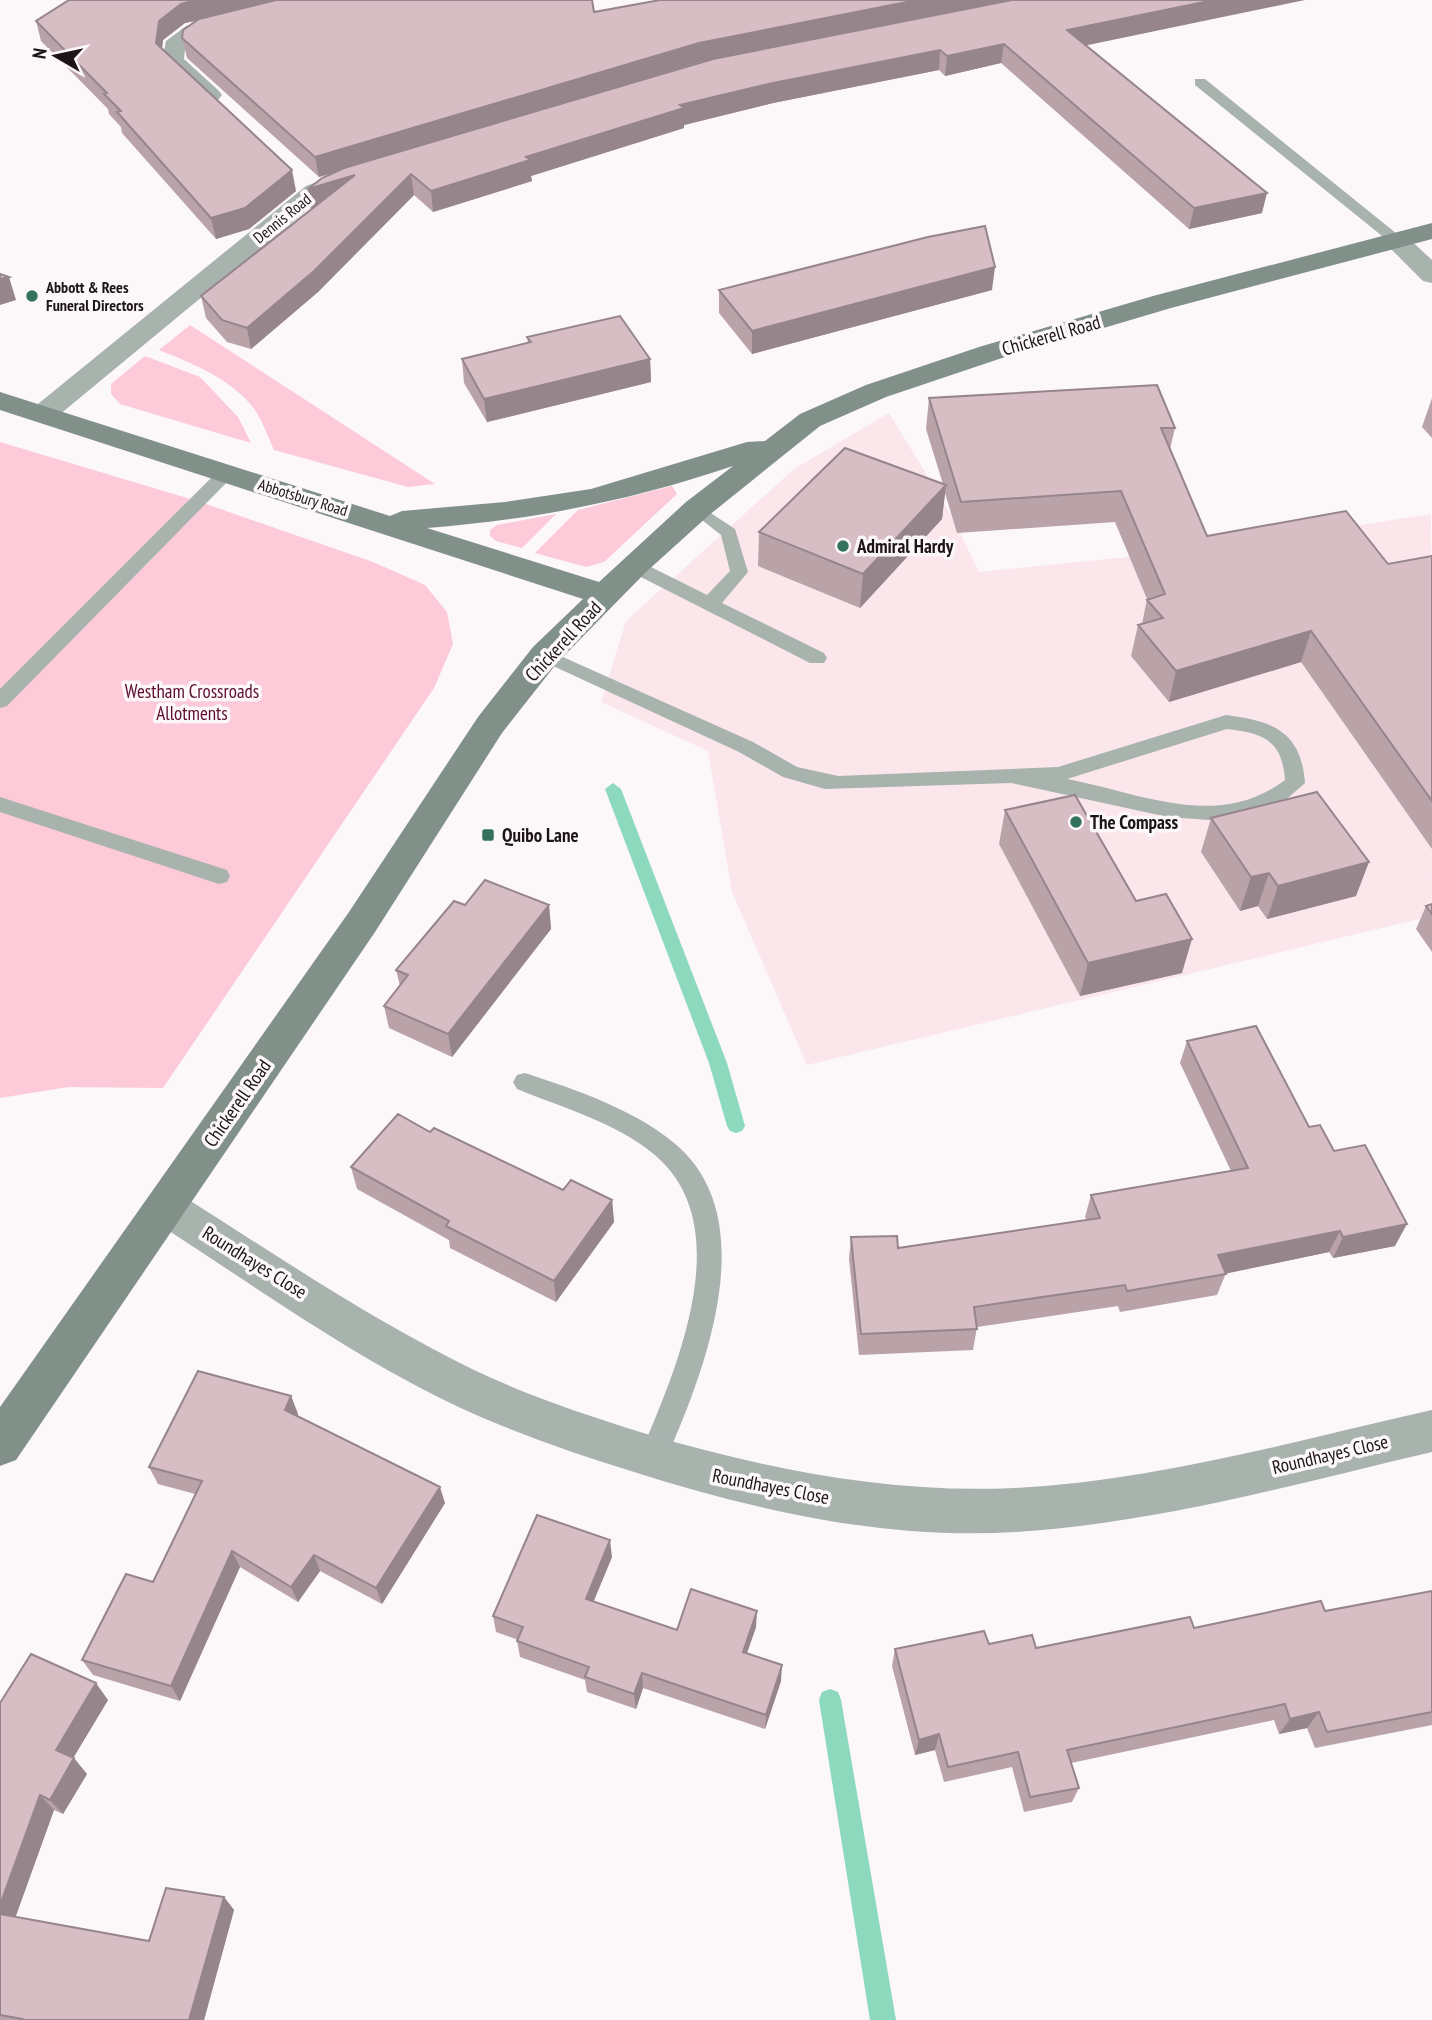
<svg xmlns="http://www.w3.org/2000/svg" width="1432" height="2020" font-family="'PT Sans Narrow',sans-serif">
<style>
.built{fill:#fbe6eb}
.green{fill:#fccad8}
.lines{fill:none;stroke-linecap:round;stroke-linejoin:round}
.stream{fill:#8dd9be;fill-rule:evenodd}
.lane{fill:#a8b3ae;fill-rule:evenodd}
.street{fill:#a8b3ae;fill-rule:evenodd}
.secondary{fill:#81918a;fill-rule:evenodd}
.wall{fill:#b9a3a9}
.shaded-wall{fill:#96858a}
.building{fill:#d7bec5;stroke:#96858a;stroke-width:2}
.poi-dot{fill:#34725d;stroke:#fcf7f8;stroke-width:2.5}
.labels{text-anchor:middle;stroke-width:7;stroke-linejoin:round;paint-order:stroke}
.far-street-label{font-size:16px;fill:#1c1416;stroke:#fcf7f8}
.far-poi-label{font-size:16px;font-weight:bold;fill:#1c1416;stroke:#fcf7f8;text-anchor:start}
.street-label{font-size:19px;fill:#1c1416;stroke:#fcf7f8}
.poi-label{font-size:19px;font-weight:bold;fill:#1c1416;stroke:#fcf7f8;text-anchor:start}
.park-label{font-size:19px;fill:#5d0d30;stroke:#fcf7f8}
</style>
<rect width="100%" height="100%" fill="#fcf7f8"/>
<path class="built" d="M 889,413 L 953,518 L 979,572 L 1206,549 L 1431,514 L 1432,916 L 807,1065 L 732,892 L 708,751 L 601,702 L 626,621 L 794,469 Z"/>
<path class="green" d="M 190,325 L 435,484 L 408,487 L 274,450 C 268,437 263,422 255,410 C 232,379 194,364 159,350 Z
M 145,356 L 200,377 L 238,417 L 251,443 L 120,404 L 111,394 L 111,384 Z
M 0,442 L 197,501 L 373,562 L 425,585 L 447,612 L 453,644 L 434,688 L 163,1088 L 68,1087 L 0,1098 Z
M 672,486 L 677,494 L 604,562 L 586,567 L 535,553 L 578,510 Z
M 556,514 L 522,548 L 496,541 L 490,536 L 490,530 L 497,525 Z"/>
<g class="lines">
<path class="stream" d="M 613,783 L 621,789 L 727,1063 L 745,1126 L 742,1131 L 736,1133 L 730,1131 L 727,1126 L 709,1063 L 605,789 Z
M 830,1689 L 838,1692 L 841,1700 L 896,2020 L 870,2020 L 819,1700 L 822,1692 Z"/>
<path class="lane" d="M 1195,79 L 1205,79 L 1402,238 L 1402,244 L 1392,244 L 1195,85 Z
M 226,468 L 235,473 L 232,477 L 7,706 L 0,708 L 0,689 L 220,469 Z
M 697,504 L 735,529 L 748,572 L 722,603 L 824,653 L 827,658 L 824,663 L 810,663 L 627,570 L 625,566 L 627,562 L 641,562 L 707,595 L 730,571 L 721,535 L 688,509 Z
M 545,649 L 753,742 L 797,767 L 838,776 L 1058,767 L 1226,715 C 1273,721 1301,731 1305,783 L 1280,805 L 1249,817 L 1223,821 L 1168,817 L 1011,783 L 825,789 L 783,777 L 739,752 L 538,659 L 535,655 L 538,651 ZM 1227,729 C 1263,733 1282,740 1285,780 C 1217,831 1141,793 1067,779 Z
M 0,797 L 227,870 L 230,876 L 227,882 L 219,884 L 0,812 Z
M 525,1073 C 577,1090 642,1112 682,1150 C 763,1229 701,1380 663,1466 L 653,1470 L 643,1466 L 639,1457 C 674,1374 740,1229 656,1156 C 618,1123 563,1108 517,1089 L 513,1082 L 517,1075 Z"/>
<path class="street" d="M 293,0 L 331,0 L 328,5 L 202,36 L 185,48 L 184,59 L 218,90 L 222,95 L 218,100 L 202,100 L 162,61 L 166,41 L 186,26 Z
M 355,168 L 364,170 L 367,175 L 364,180 L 324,196 L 53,420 L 43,423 L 33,420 L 29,414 L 33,408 L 306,186 Z
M 1397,233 L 1406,236 L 1432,260 L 1432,283 L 1423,281 L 1388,246 L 1384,241 L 1388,236 Z
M 166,1189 L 181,1195 C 276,1255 370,1319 472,1369 C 526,1395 583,1414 640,1432 C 761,1468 886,1494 1014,1488 C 1155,1481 1294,1441 1432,1410 L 1432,1452 C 1295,1484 1158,1523 1016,1532 C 886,1540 757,1511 634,1472 C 569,1452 503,1429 442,1399 C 340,1348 247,1281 151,1219 L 145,1207 L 151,1195 Z"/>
<path class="secondary" d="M 1432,223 L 1432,239 L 1171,308 L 999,359 L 886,397 L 820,426 L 708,516 L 645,573 L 557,663 L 502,733 L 375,932 L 16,1460 L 0,1466 L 0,1407 L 349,912 L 478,717 L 533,647 L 583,599 L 0,410 L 0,392 L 390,516 L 402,511 L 505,502 L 591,489 L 747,442 L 765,441 L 800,414 L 866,385 L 979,347 L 1153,296 ZM 733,466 L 686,502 L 599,582 L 427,528 C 533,520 633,500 733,466 Z"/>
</g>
<path class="wall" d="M 594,12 L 1086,46 L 1262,213 L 1189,229 L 1001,63 L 945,76 L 939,70 L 773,103 L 684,125 L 684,128 L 531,176 L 532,181 L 433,212 L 414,195 L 318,292 L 251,349 L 227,342 L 206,318 L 201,296 L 311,209 L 332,173 L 319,177 L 187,58 L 182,38 L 196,21 L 185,23 L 163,40 L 162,49 L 296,191 L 249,229 L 216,239 L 122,133 L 121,127 L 109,114 L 108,109 L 41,41 L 36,21 Z
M 719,290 L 992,290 L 752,354 L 719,313 Z
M 527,337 L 650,359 L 651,382 L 487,422 L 464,383 L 462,359 L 528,343 Z
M 929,398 L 1175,428 L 1170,449 L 1207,536 L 1388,564 L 1432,556 L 1432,849 L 1301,662 L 1169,702 L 1131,656 L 1138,625 L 1142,624 L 1147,599 L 1115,522 L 957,533 L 945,493 L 942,519 L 860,608 L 758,566 L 759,532 L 943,484 L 926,429 Z
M 1432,398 L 1432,438 L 1422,427 Z
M 1005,810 L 1136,901 L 1182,973 L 1080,996 L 999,844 Z
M 1211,818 L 1356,896 L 1267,919 L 1258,906 L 1240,911 L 1201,852 Z
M 1432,904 L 1432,952 L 1416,929 L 1426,906 Z
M 465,905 L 549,905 L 551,929 L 452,1057 L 389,1028 L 384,1006 L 400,986 L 396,970 Z
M 1187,1041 L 1309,1127 L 1334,1151 L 1395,1246 L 1333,1258 L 1329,1252 L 1226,1273 L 1217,1295 L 1120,1312 L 1118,1306 L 977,1327 L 973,1350 L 859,1355 L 849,1259 L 851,1237 L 898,1248 L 1087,1220 L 1085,1217 L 1091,1195 L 1231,1171 L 1180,1063 Z
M 430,1132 L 563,1190 L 612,1200 L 614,1222 L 556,1302 L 450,1248 L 449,1240 L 357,1189 L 351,1167 Z
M 291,1396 L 298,1414 L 297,1416 L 445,1503 L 382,1604 L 320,1571 L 298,1602 L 240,1567 L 180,1701 L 93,1675 L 82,1660 L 153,1582 L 195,1494 L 158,1484 L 149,1467 Z
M 612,1557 L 593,1602 L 677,1630 L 756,1627 L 747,1653 L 781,1681 L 765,1729 L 643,1688 L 636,1709 L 587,1692 L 585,1680 L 520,1657 L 517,1641 L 518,1640 L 496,1632 L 493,1616 Z
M 1432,1591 L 1432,1725 L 1315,1748 L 1307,1728 L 1279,1734 L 1274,1720 L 1071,1763 L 1079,1788 L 1072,1802 L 1024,1812 L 1012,1767 L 944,1782 L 935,1750 L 915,1755 L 892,1666 L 895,1649 L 989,1644 L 1036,1648 L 1325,1611 Z
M 108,1700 L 73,1758 L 87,1774 L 63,1814 L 54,1810 L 15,1917 L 149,1941 L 224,1897 L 234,1910 L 204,2020 L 0,2020 L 0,1703 Z"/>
<path class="shaded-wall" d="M 197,0 L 282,0 L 185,23 L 163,40 L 160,63 L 156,43 L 159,21 L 181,4 Z
M 917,0 L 1014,0 L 699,62 L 319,177 L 315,157 L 699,43 Z
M 1214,0 L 1305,0 L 1064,50 L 1067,30 Z
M 1004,44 L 1001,63 L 945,76 L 947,56 Z
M 940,50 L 939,70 L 773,103 L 684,125 L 684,128 L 531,176 L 532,181 L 433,212 L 431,191 L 526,157 L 680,105 L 773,83 Z
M 292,170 L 296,191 L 249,229 L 216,239 L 211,218 Z
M 411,174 L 414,195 L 318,292 L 251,349 L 247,328 Z
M 355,175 L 311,210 L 308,189 Z
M 1267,193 L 1262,213 L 1189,229 L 1194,208 Z
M 995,267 L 992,290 L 752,354 L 752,331 Z
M 9,277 L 16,300 L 0,305 L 0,279 Z
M 650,359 L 651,382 L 487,422 L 484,399 Z
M 946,485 L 942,519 L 860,608 L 863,574 Z
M 1311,631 L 1301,662 L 1169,702 L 1176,671 Z
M 1369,862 L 1356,896 L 1267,919 L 1278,886 Z
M 1269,873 L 1258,906 L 1240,911 L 1251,877 Z
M 549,905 L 551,929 L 452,1057 L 448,1034 Z
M 1192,939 L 1182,973 L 1080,996 L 1088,963 Z
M 612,1200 L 614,1222 L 556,1302 L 554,1281 Z
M 1407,1224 L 1395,1246 L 1333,1258 L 1343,1237 Z
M 1340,1231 L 1329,1252 L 1210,1277 L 1218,1255 Z
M 291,1396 L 298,1414 L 291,1427 L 285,1410 Z
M 440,1487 L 445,1503 L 382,1604 L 376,1588 Z
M 610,1540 L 612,1557 L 588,1615 L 586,1599 Z
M 232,1551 L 240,1567 L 180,1701 L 171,1686 Z
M 314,1555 L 320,1571 L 298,1602 L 291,1587 Z
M 757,1611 L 756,1627 L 742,1667 L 743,1652 Z
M 782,1665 L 781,1681 L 765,1729 L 766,1715 Z
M 642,1673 L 643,1688 L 636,1709 L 634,1694 Z
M 96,1683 L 108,1700 L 69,1765 L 56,1750 Z
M 1319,1712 L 1307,1728 L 1279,1734 L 1290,1719 Z
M 939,1734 L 935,1750 L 915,1755 L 919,1740 Z
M 74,1758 L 87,1774 L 63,1814 L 50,1800 Z
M 40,1795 L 54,1810 L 12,1927 L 0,1917 L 0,1905 Z
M 224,1897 L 234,1910 L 204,2020 L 189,2020 Z"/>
<path class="building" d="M 69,0 L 197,0 L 181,4 L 159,21 L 156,43 L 292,170 L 245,208 L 211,218 L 117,112 L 121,111 L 104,94 L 107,93 L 36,21 Z
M 276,0 L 592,0 L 594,12 L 660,0 L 917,0 L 699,43 L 315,157 L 182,38 L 183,30 L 199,19 Z
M 1012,0 L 1214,0 L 1067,30 L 1267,193 L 1194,208 L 1004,44 L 947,56 L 940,50 L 773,83 L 680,105 L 684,108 L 526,157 L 530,160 L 431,191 L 411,174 L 314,271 L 247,328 L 222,320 L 201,296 L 355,175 L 308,189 L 322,178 L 344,168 L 713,59 Z
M 985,226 L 995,267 L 752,331 L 719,290 L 928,237 Z
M 0,274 L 9,277 L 0,279 Z
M 620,316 L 650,359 L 484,399 L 462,359 L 531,342 L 527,337 Z
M 1157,385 L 1175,428 L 1161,428 L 1207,536 L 1346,511 L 1388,564 L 1432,556 L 1432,801 L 1311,631 L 1176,671 L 1138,625 L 1163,618 L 1147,600 L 1165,594 L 1121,491 L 961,502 L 929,398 Z
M 845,448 L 946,485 L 863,574 L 759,532 Z
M 1317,792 L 1369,862 L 1278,886 L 1269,873 L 1251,877 L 1211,818 Z
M 1075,795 L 1136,901 L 1166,894 L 1192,939 L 1088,963 L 1005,810 Z
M 485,880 L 549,905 L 448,1034 L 384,1006 L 408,975 L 396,970 L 454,901 L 465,905 Z
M 1432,904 L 1432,914 L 1426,906 Z
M 1256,1026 L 1309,1127 L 1320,1125 L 1334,1151 L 1365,1145 L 1407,1224 L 1343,1237 L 1340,1231 L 1218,1255 L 1226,1274 L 1127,1291 L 1125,1285 L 974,1307 L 977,1329 L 861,1334 L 851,1237 L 897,1236 L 898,1248 L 1100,1218 L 1091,1195 L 1248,1168 L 1187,1041 Z
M 398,1114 L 430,1132 L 434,1128 L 563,1190 L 571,1180 L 612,1200 L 554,1281 L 446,1226 L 449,1221 L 351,1167 Z
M 198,1371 L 291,1396 L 285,1410 L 440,1487 L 376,1588 L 314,1555 L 291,1587 L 232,1551 L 171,1686 L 82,1660 L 126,1574 L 153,1582 L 202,1481 L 149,1467 Z
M 537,1515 L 610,1540 L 586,1599 L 677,1630 L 691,1589 L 757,1611 L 743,1652 L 782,1665 L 766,1715 L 642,1673 L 634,1694 L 585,1677 L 589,1667 L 517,1641 L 523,1627 L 493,1616 Z
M 1432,1591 L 1432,1712 L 1327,1732 L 1319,1712 L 1290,1719 L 1285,1704 L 1067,1750 L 1079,1788 L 1030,1797 L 1018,1752 L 948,1767 L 939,1734 L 919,1740 L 895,1649 L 984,1631 L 989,1644 L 1032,1635 L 1036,1648 L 1190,1617 L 1194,1628 L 1321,1601 L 1325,1611 Z
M 31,1654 L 96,1683 L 56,1750 L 74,1758 L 50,1800 L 40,1795 L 0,1905 L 0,1703 Z
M 166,1888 L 224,1897 L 189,2020 L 21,2020 L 22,2019 L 0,2015 L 0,1914 L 149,1941 Z"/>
<g class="poi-dot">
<circle cx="32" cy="296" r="7"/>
<circle cx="843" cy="546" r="7"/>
<circle cx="1076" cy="822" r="7"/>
<rect x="481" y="828" width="14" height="14" rx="3.5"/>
</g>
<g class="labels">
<g class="far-street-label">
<text transform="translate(282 218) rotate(-39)" y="6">Dennis Road</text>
<text transform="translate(303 497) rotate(17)" y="6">Abbotsbury Road</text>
</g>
<g class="far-poi-label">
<text x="46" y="293">Abbott &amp; Rees<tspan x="46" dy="18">Funeral Directors</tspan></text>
</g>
<g class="street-label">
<text transform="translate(1051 335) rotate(-16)" y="7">Chickerell Road</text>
<text transform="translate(563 641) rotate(-47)" y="7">Chickerell Road</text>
<text transform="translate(237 1103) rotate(-55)" y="7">Chickerell Road</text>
<text transform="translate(255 1262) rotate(32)" y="7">Roundhayes Close</text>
<text transform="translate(1330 1454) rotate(-13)" y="7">Roundhayes Close</text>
<text transform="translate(771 1486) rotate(11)" y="7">Roundhayes Close</text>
</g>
<g class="poi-label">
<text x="857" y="553">Admiral Hardy</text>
<text x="1090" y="829">The Compass</text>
<text x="502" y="842">Quibo Lane</text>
</g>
<g class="park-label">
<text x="192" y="698">Westham Crossroads<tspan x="192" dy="22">Allotments</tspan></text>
</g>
</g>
<g transform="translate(56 56) rotate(279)" stroke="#fcf7f8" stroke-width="5" paint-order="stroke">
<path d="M0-5L12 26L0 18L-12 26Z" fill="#1c1416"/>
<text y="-10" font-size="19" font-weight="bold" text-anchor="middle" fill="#1c1416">N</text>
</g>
</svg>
